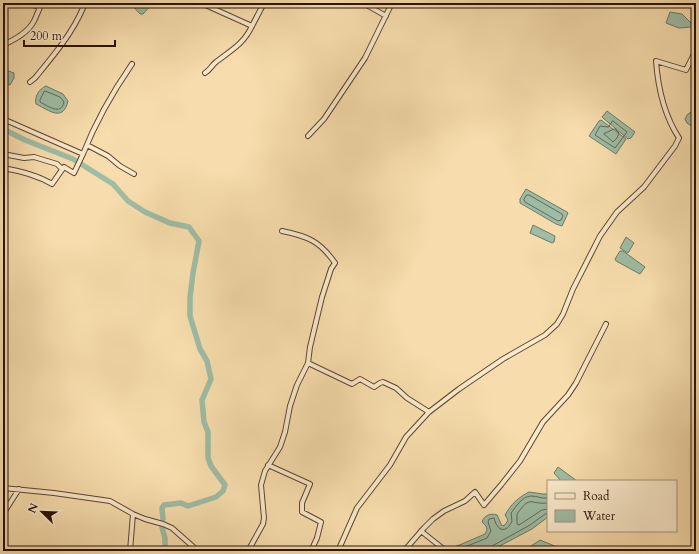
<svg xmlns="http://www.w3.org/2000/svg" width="699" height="554" font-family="Cardo,serif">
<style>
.water{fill:#9ebda5;stroke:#6f7967}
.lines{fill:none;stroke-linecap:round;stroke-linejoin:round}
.shore{stroke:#646857;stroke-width:1}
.river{stroke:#9ebda5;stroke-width:5.5}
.minor-casing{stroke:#5c4532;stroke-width:6}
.minor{stroke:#fae9ca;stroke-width:4}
</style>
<rect width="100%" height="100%" fill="#f7ddad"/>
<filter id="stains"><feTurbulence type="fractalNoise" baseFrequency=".005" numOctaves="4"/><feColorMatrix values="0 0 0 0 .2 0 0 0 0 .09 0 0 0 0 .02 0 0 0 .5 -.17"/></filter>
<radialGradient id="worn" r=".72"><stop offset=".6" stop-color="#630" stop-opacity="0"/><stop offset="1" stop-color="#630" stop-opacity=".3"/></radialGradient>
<path class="water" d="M 130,3 L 153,3 L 143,14 L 140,14 Z
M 670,12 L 682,14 L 692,24 L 691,27 L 679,28 L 666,23 Z
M 3,69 L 14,73 L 14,78 L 10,85 L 3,82 Z
M 46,86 L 63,94 L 68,101 C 63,122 50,111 36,104 C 34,97 39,89 46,86 Z
M 607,111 L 635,132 L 631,138 L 628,139 L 603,118 L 602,117 Z
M 691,112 L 696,114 L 696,129 L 687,123 L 685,119 L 688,114 Z
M 601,120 L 626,139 L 616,154 L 589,136 L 599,121 Z
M 526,189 L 567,212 L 568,213 L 562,226 L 556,224 L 520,203 L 520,199 Z
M 533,225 L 555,236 L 554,242 L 552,243 L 530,233 Z
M 626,237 L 634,243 L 628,253 L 620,248 Z
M 620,251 L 623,251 L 645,267 L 640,274 L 616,261 L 615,259 Z
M 558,467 L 577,481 L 561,481 L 554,473 Z
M 529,492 L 543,494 L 548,494 L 548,517 L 532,529 L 490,551 L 450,551 L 450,549 L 485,534 L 487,530 L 486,526 L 482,522 C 484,515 491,513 497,515 L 502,526 L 505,525 L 508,520 L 505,515 C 511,504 519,497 529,492 Z
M 540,540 L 562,549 L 562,551 L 529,551 L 531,546 Z"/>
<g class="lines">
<path class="shore" d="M 45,91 L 60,97 L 64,102 C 61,116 48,106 40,102 L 40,100 Z
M 613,121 L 627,132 L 615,148 L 595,135 L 600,126 L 608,127 Z
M 615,129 L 619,133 L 617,138 L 613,142 L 604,134 Z
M 527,195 L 529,195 L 562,214 L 563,216 L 561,220 L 558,221 L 525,202 L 524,200 Z
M 548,503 C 530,505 531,494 517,514 L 517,524 L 519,525 L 542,510 L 548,509
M 455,551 L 487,538 L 491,531 L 488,522 L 489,519 L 494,518 L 496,524 L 500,529 C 506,531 510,526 512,521 L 511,513 C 516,507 522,496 531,496 C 537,496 542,499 548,498
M 490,551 L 492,546 L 530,525 L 545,514 L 548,514"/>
<path class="river" d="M 3,129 L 25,140 L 73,159 L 113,184 L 128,201 L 145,212 L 170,223 L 189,227 L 199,241 L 193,273 L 190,298 L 190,316 L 200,349 L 207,361 L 211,379 L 202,400 L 204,422 L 208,432 L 208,458 L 211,466 L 225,485 L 223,491 L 216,497 L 188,506 L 181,503 L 164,505 L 162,508 L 163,519
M 162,527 L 165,538 L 165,551"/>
<g class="minor-casing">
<path id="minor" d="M 27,3 L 39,7
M 201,3 L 252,26 C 243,45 231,50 216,62 C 212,65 210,70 205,73
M 363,3 L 386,16
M 252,26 L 264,3
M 3,45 C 14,40 28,33 34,21 C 37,15 39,9 42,3
M 30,82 L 35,78 C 53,56 72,34 83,8
M 3,119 L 83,154 C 96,121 112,93 132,64
M 308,136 L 324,119 L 365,58 L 392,3
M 87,145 L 108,156 L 120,166 L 134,174
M 3,154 L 24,158 L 34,157 L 57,164 L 62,169
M 3,168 C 21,171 37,175 52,184 L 64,167 L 74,173 L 83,154
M 308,363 L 352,384 L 360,379 L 374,387 L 380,383 L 383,382 L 396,388 L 407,398 L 429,412
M 268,465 L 310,484 L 302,503 L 302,512 L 321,522 L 317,538 L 311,551
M 3,488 L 54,493 L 110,501 L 133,514 L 145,519 L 163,524 L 172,528 L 198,551
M 3,514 L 19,489
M 421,531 L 446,551
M 130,551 L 133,514
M 248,551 L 263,524 L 264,518 L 261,485 L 265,471 L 280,447 L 285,432 L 290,406 L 297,385 L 308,363 L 310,347 L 322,297 L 331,269 L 335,263 C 320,241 307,236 282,231
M 338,551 L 357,508 L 390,465 L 406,437 L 429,412 L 459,389 L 503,359 L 545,335 L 557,324 L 563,314 L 573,289 L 600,236 L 617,212 L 644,187 L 675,146 L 679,138 C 664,115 658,88 656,61 L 686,70 L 696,50
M 404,551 L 424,528 L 433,519 L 444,511 L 465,501 L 475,492 L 484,505 L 501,485 L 520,461 L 543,422 L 568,395 L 576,383 L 606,324"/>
</g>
<use href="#minor" class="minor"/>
</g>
<rect width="699" height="554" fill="none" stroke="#f7ddad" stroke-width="16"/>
<rect x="4" y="4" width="691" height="546" fill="none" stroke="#291209" stroke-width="2"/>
<rect x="8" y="8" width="683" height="538" fill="none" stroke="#291209"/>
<rect x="547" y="480" width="130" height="52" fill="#fae9ca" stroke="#a6937d"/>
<rect x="555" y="493" width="20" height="6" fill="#fae9ca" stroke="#a6937d"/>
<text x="583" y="500" font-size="12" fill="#291209">Road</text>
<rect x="555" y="510" width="20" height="12" fill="#9ebda5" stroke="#a6937d"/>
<text x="583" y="520" font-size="12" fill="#291209">Water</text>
<g transform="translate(42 512) rotate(293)" stroke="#fae9ca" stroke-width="3" paint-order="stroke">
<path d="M0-3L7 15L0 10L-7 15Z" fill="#291209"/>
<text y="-6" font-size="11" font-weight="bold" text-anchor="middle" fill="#291209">N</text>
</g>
<path d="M24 40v6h91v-6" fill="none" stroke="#291209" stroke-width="2"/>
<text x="30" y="40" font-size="12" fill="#291209" stroke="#fae9ca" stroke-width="3" paint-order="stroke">200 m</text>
<rect width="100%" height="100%" filter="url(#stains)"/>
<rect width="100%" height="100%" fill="url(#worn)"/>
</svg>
